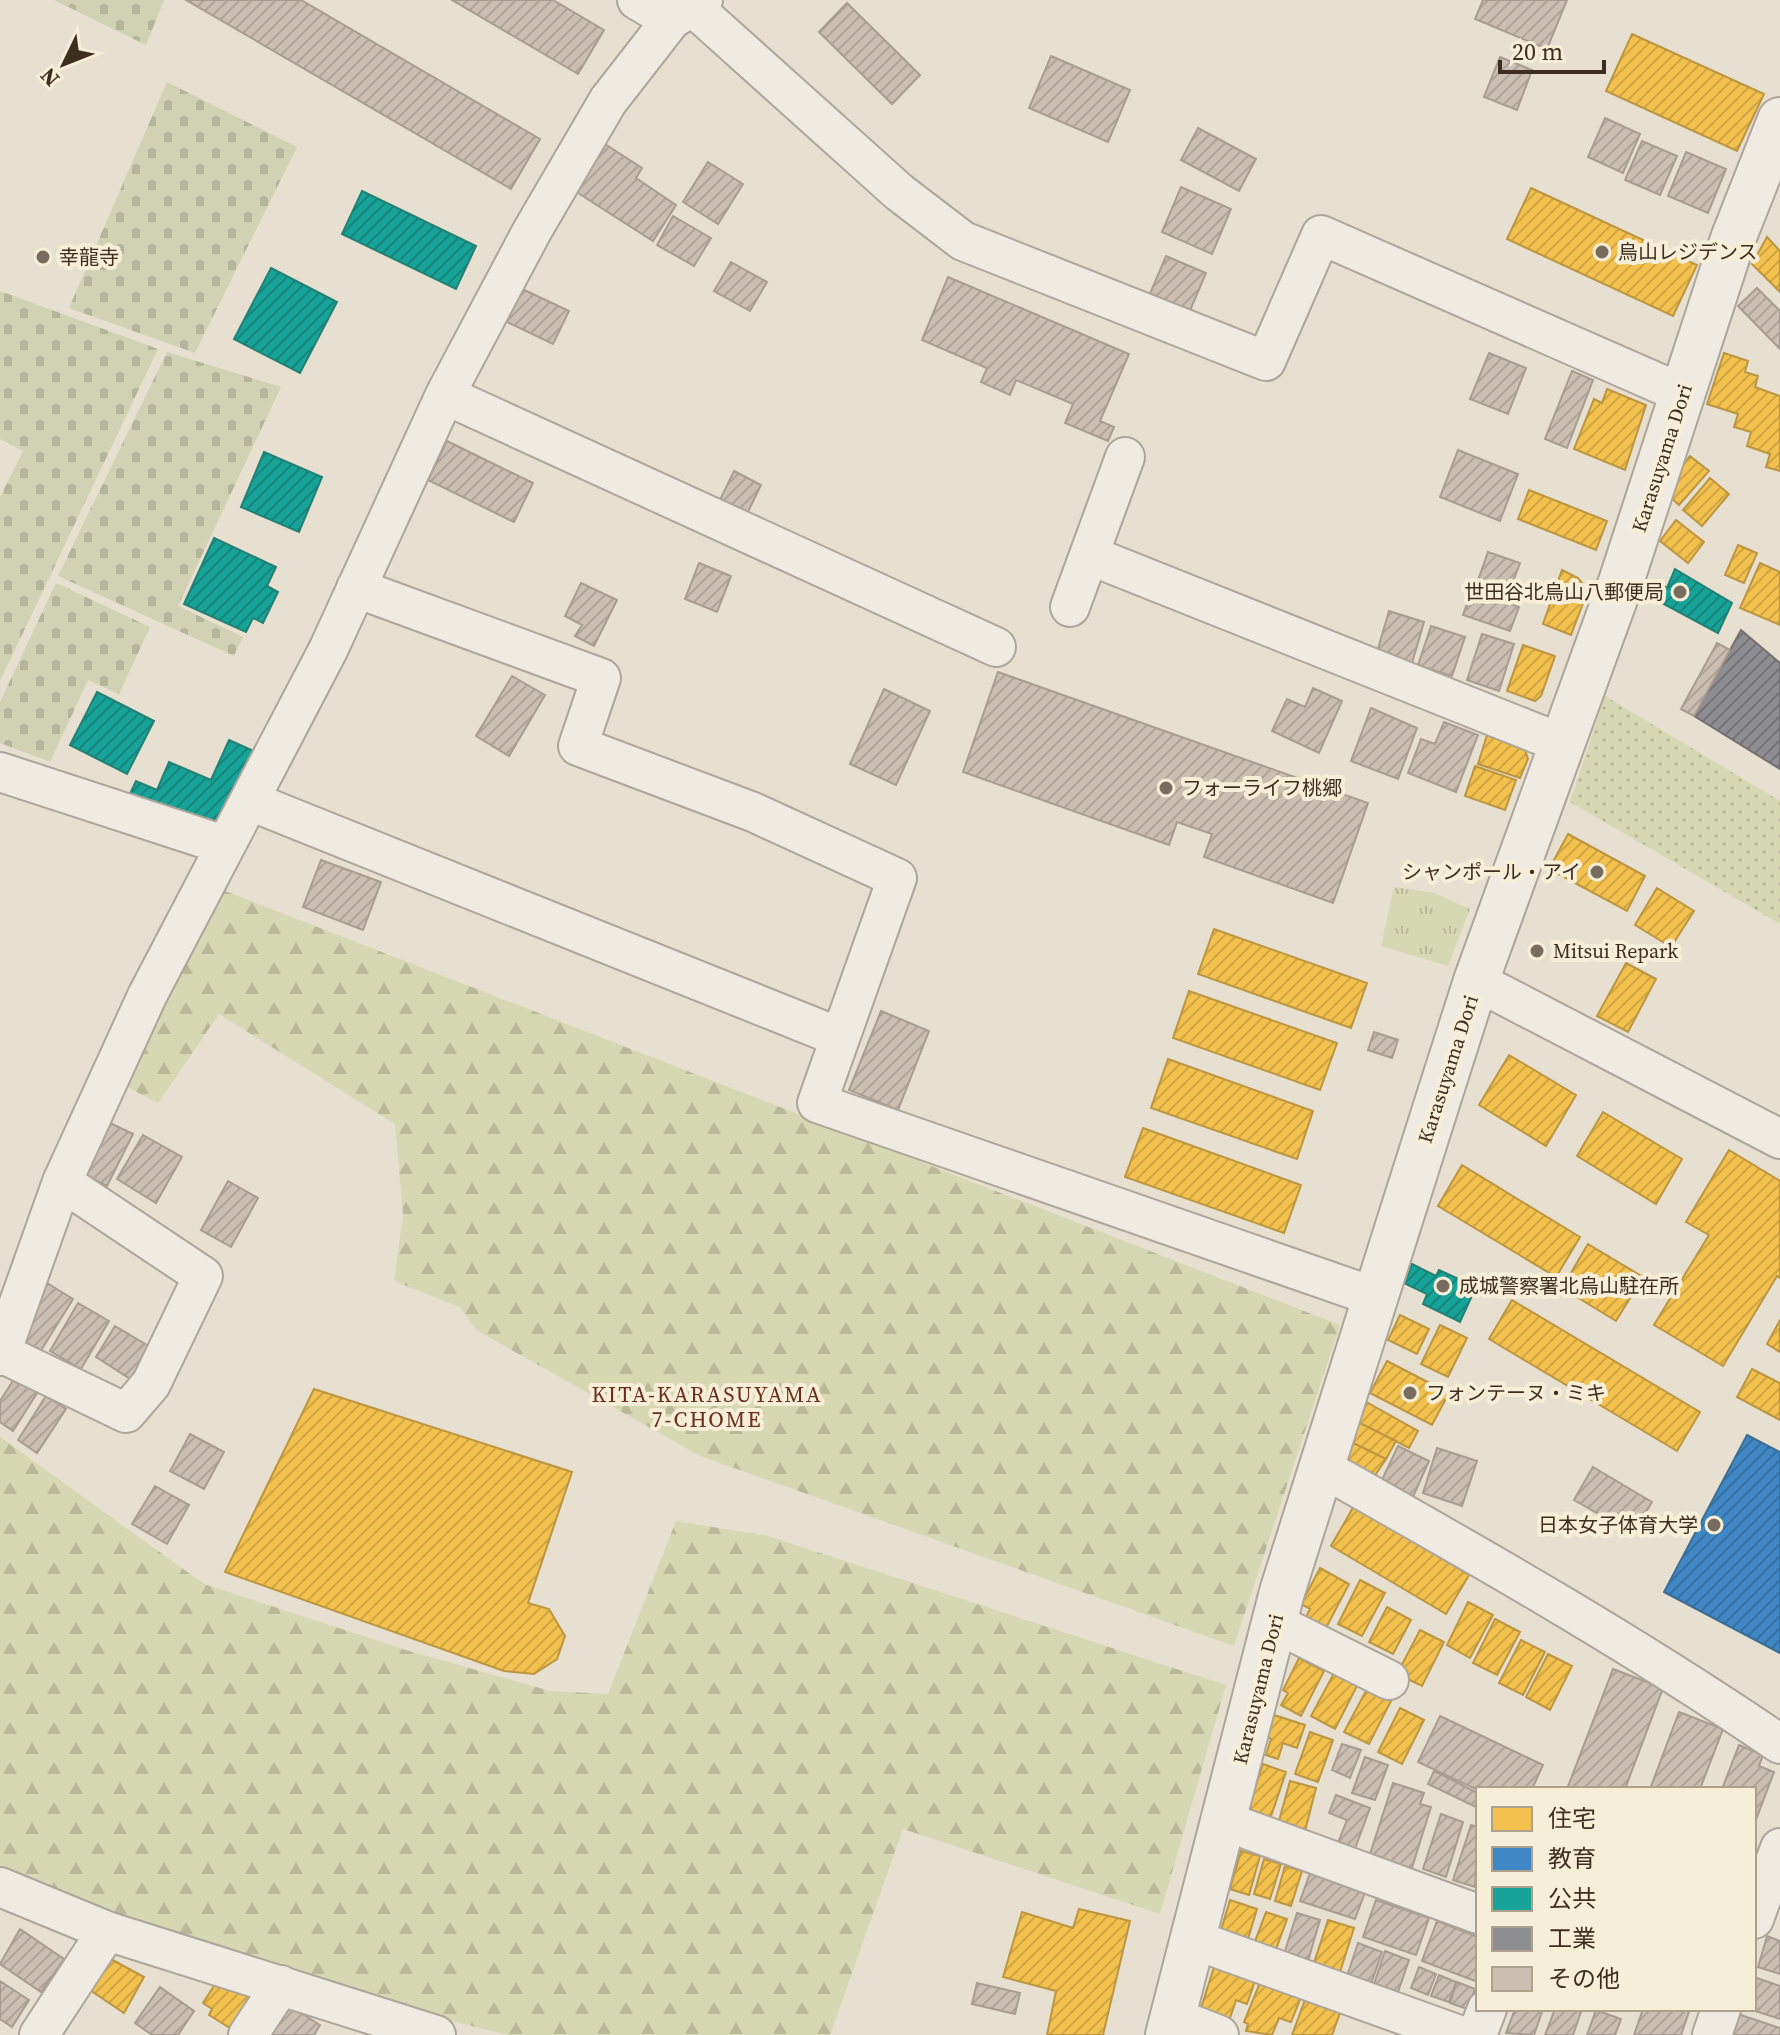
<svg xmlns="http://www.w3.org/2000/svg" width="1780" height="2035" font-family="'Source Serif 4','Noto Sans JP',serif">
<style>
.grass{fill:url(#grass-tufts)}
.forest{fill:url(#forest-firs)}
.cemetery{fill:url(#cemetery-stones)}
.garden{fill:url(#garden-dots)}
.homes{fill:url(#homes-hatch);stroke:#bc9540;stroke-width:2}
.schools{fill:url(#schools-hatch);stroke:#3e6d94;stroke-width:2}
.public{fill:url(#public-hatch);stroke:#228074;stroke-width:2}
.industry{fill:url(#industry-hatch);stroke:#757070;stroke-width:2}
.building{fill:url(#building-hatch);stroke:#a89c90;stroke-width:2}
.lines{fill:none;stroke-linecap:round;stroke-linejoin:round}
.minor-casing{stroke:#ada599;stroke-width:42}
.tertiary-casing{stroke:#ada599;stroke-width:48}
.minor{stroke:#efebe3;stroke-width:38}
.tertiary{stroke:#efebe3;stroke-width:44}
.poi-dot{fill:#786c5e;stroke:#f7eed8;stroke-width:3}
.labels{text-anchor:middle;stroke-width:8;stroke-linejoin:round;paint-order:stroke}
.poi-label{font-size:20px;fill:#3d2e20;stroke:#f7eed8;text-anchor:start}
.street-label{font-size:20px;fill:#3d2e20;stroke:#f7eed8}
.neighbourhood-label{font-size:22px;letter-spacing:2px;fill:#6b2e1e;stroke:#f7eed8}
</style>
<defs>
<pattern id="grass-tufts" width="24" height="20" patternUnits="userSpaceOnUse" patternTransform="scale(2)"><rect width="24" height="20" fill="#d6d7b3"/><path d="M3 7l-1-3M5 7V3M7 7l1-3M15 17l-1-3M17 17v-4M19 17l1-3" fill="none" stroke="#b9b99a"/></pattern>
<pattern id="forest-firs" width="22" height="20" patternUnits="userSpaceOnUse" patternTransform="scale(2)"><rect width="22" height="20" fill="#d6d7b3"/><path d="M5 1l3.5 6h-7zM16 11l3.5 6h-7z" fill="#b9b99a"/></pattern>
<pattern id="cemetery-stones" width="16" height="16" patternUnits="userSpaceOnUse" patternTransform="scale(2)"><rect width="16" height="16" fill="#d1d1b3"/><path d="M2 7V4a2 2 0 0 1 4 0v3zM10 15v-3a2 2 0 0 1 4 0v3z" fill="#b4b49a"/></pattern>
<pattern id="garden-dots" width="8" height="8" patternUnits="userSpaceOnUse" patternTransform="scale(2)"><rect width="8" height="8" fill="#d6d7b3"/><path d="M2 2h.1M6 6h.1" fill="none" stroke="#b9b99a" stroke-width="1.8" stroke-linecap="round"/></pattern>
<pattern id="homes-hatch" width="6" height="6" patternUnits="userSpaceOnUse" patternTransform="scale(2)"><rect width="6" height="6" fill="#f2c14e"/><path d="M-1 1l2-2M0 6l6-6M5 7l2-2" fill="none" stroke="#d0a644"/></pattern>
<pattern id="schools-hatch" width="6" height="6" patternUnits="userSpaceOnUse" patternTransform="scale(2)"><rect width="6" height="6" fill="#3f88c5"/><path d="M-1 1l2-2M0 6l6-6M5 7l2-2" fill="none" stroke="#3670a0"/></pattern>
<pattern id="public-hatch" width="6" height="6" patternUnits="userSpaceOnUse" patternTransform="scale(2)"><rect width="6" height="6" fill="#17a398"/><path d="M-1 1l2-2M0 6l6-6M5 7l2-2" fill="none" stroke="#16857c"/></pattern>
<pattern id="industry-hatch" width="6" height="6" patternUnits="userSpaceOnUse" patternTransform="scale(2)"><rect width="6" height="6" fill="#8d8d92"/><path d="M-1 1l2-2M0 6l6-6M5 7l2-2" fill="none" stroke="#747477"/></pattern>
<pattern id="building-hatch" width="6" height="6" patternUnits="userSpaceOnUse" patternTransform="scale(2)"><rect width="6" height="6" fill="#cbbfb2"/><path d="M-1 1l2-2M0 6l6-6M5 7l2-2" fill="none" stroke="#afa499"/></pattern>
</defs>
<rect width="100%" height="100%" fill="#e7e0d1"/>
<path class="grass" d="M 1394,887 L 1435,893 L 1470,909 L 1448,966 L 1381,946 Z"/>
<path class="forest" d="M 220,889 L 1340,1325 L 1234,1646 L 700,1456 L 476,1330 L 460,1307 L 394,1281 L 403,1215 L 395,1124 L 219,1014 L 158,1103 L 125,1086 Z
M 0,1437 L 204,1584 L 406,1650 L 550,1691 L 608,1694 L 676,1521 L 768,1536 L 1226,1685 L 1160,1914 L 903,1829 L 830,2035 L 508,2035 L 394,2007 L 83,1906 L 0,1866 Z"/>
<path class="cemetery" d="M 54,0 L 164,0 L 146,45 Z
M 167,82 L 297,147 L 195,353 L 69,308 Z
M 0,291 L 158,349 L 0,681 L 0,497 L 23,451 L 0,439 Z
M 167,352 L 281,387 L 178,606 L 243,637 L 234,656 L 58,576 Z
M 56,583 L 150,627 L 119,694 L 88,680 L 50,762 L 0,743 L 0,702 Z"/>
<path class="garden" d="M 1605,696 L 1780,801 L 1780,924 L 1570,802 Z"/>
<path class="homes" d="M 1632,34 L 1764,94 L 1737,151 L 1606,91 Z
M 1531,188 L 1697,265 L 1673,316 L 1507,239 Z
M 1767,237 L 1780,251 L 1780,292 L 1752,264 Z
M 1724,353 L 1748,361 L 1745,372 L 1758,376 L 1755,387 L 1780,396 L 1780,471 L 1766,467 L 1770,454 L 1747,446 L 1751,432 L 1734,427 L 1738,414 L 1707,404 Z
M 1607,389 L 1646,405 L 1625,470 L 1574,449 L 1594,399 L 1602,403 Z
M 1690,456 L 1709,471 L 1679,505 L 1666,493 L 1675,473 Z
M 1710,478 L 1729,494 L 1702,526 L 1683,510 Z
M 1529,490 L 1607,521 L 1596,550 L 1518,519 Z
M 1676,520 L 1704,542 L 1688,563 L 1660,541 Z
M 1738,545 L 1757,553 L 1744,583 L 1725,575 Z
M 1760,563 L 1780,572 L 1780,625 L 1740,608 Z
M 1562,570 L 1578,578 L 1588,590 L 1571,635 L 1543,624 Z
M 1523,645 L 1555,656 L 1541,696 L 1535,701 L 1507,691 Z
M 1487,735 L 1525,750 L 1528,759 L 1520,778 L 1478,764 Z
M 1475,766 L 1516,780 L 1505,810 L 1465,796 Z
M 1568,834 L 1645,876 L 1627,911 L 1549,869 Z
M 1657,888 L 1694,911 L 1671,947 L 1635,925 Z
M 1214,929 L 1367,983 L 1351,1028 L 1198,974 Z
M 1626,963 L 1656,979 L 1628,1032 L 1597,1016 Z
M 1189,991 L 1337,1043 L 1320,1090 L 1173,1038 Z
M 1509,1055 L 1576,1095 L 1546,1146 L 1479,1105 Z
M 1168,1059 L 1313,1111 L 1297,1159 L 1151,1108 Z
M 1603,1112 L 1682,1159 L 1656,1204 L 1577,1156 Z
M 1143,1128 L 1301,1185 L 1284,1233 L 1125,1177 Z
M 1729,1150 L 1780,1181 L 1780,1278 L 1777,1276 L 1723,1366 L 1654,1325 L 1709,1235 L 1686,1222 Z
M 1462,1165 L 1580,1237 L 1556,1277 L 1438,1206 Z
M 1588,1244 L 1643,1277 L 1616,1321 L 1562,1288 Z
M 1512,1300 L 1700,1412 L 1677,1451 L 1489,1339 Z
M 1400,1315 L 1429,1329 L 1417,1354 L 1388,1340 Z
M 1780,1320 L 1780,1352 L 1767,1344 Z
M 1440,1325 L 1467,1338 L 1448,1377 L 1421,1364 Z
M 1387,1361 L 1449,1393 L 1432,1425 L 1370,1393 Z
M 1752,1369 L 1780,1383 L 1780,1420 L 1737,1397 Z
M 314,1389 L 572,1472 L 528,1603 L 549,1609 L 565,1636 L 557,1659 L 534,1674 L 504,1671 L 225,1572 Z
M 1361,1399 L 1418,1431 L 1409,1448 L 1356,1421 Z
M 1356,1421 L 1396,1441 L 1386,1459 L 1351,1442 Z
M 1351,1442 L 1386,1459 L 1374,1477 L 1346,1460 Z
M 1354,1506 L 1469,1575 L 1446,1614 L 1331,1546 Z
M 1320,1568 L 1349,1584 L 1325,1630 L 1305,1619 L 1310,1609 L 1301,1604 Z
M 1360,1580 L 1385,1593 L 1362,1636 L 1338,1624 Z
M 1468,1602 L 1493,1615 L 1470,1658 L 1447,1645 Z
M 1387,1607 L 1411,1620 L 1393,1654 L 1369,1642 Z
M 1495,1619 L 1520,1632 L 1497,1675 L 1473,1663 Z
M 1420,1630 L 1444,1642 L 1422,1686 L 1397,1674 Z
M 1521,1640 L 1545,1652 L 1523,1695 L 1499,1683 Z
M 1548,1654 L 1572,1666 L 1550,1710 L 1526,1697 Z
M 1299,1658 L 1324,1671 L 1301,1716 L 1281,1705 L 1288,1693 L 1283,1690 Z
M 1334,1673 L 1357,1686 L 1335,1729 L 1311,1716 Z
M 1367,1689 L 1391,1701 L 1369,1744 L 1344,1732 Z
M 1400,1708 L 1424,1720 L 1402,1764 L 1378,1752 Z
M 1274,1715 L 1305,1725 L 1297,1748 L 1283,1743 L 1278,1759 L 1266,1755 L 1271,1739 L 1266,1737 Z
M 1310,1732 L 1333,1740 L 1318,1782 L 1295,1774 Z
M 1263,1764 L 1286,1772 L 1269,1822 L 1246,1814 Z
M 1290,1781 L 1316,1788 L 1304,1835 L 1277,1828 Z
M 1241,1851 L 1260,1856 L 1249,1895 L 1230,1889 Z
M 1264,1859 L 1281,1864 L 1270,1899 L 1254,1894 Z
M 1285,1866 L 1302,1871 L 1291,1906 L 1275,1901 Z
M 1230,1900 L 1257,1909 L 1248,1939 L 1221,1930 Z
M 1079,1909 L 1130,1921 L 1103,2035 L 1047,2035 L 1056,1991 L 1003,1977 L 1022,1912 L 1073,1928 Z
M 1266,1912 L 1287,1919 L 1275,1952 L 1254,1944 Z
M 1328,1920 L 1354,1928 L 1339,1975 L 1313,1966 Z
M 107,1957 L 144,1977 L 124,2013 L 87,1988 Z
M 1215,1964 L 1256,1978 L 1247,2004 L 1236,2000 L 1228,2024 L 1201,2008 Z
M 219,1978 L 253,1999 L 233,2030 L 209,2015 L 212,2009 L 203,2003 Z
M 1261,1980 L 1301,1997 L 1291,2022 L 1279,2018 L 1272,2035 L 1246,2031 L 1248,2024 L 1244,2022 Z
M 1306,1997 L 1341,2010 L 1332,2035 L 1292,2035 Z"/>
<path class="schools" d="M 1747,1435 L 1780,1452 L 1780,1653 L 1664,1592 Z"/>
<path class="public" d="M 362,191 L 476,246 L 456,289 L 342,234 Z
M 271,268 L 337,302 L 300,373 L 234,339 Z
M 264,452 L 322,477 L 299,532 L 241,507 Z
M 214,538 L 276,567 L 267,586 L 278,592 L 263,623 L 253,618 L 246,632 L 184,604 Z
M 1675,569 L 1732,603 L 1718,633 L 1649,596 L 1655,580 L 1667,588 Z
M 97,692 L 154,721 L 127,774 L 70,745 Z
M 229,740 L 256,752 L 221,834 L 130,794 L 136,781 L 157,790 L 169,762 L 211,780 Z
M 1412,1264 L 1436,1276 L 1439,1270 L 1476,1287 L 1460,1322 L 1423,1304 L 1427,1294 L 1404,1283 Z"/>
<path class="industry" d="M 1741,630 L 1780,663 L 1780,769 L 1694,716 Z"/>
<path class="building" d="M 186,0 L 301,0 L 540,139 L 511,189 Z
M 452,0 L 553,0 L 604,30 L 578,74 Z
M 1483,0 L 1567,0 L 1547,49 L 1475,19 Z
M 847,3 L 920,75 L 892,104 L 819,32 Z
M 1051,56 L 1130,90 L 1108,142 L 1029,108 Z
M 1500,57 L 1532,70 L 1517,110 L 1484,97 Z
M 1605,118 L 1640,134 L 1623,173 L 1588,157 Z
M 1198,128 L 1256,159 L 1239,191 L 1181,160 Z
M 1642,141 L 1677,156 L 1660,195 L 1625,180 Z
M 605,144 L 642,168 L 636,178 L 676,205 L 653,241 L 575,191 Z
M 1686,152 L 1726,169 L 1708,213 L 1668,196 Z
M 708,162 L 743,184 L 718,224 L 683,202 Z
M 1181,187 L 1231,209 L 1212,254 L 1162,232 Z
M 673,216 L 711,238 L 694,266 L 657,245 Z
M 1166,256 L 1206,273 L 1186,320 L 1146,303 Z
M 731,262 L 767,282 L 750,311 L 714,291 Z
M 948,277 L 1129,354 L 1100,421 L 1114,427 L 1108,441 L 1065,423 L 1073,404 L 1016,380 L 1010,395 L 981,382 L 987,368 L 922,340 Z
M 518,287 L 569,311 L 553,344 L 503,320 Z
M 1757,288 L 1780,311 L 1780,349 L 1738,306 Z
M 1489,353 L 1526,368 L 1508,414 L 1470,399 Z
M 1572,371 L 1593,380 L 1567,448 L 1545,439 Z
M 447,441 L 533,483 L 514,522 L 428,480 Z
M 1458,450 L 1518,474 L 1500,521 L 1440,497 Z
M 734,471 L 761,485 L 743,522 L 716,508 Z
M 1488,552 L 1520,563 L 1507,597 L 1476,586 Z
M 699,563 L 731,576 L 717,612 L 685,599 Z
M 581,583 L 617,600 L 594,646 L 575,636 L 582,625 L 565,616 Z
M 1472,590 L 1519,607 L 1510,631 L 1463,615 Z
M 1389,611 L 1424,622 L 1412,663 L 1377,652 Z
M 1431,626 L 1465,637 L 1452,676 L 1418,665 Z
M 1482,634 L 1514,644 L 1499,691 L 1467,680 Z
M 1717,643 L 1730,650 L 1694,716 L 1681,709 Z
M 998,672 L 1368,803 L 1333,903 L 1204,857 L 1212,834 L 1177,822 L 1169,845 L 963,772 Z
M 512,676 L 545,695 L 509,756 L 476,736 Z
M 1313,688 L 1342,701 L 1319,753 L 1272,731 L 1287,699 L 1305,707 Z
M 884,689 L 930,711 L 896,785 L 850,764 Z
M 1371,708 L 1417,728 L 1398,779 L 1351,761 Z
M 1444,722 L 1478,735 L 1456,792 L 1408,773 L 1421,739 L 1435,744 Z
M 321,860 L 381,882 L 363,930 L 303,907 Z
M 881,1011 L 929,1031 L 898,1110 L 849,1090 Z
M 1374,1032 L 1398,1040 L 1392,1058 L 1368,1050 Z
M 104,1120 L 133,1134 L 107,1186 L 78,1172 Z
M 143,1135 L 182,1157 L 156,1203 L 117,1179 Z
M 228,1181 L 258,1198 L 231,1247 L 201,1230 Z
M 47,1283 L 73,1299 L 40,1352 L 14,1336 Z
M 78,1303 L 109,1321 L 81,1369 L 50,1351 Z
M 115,1326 L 152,1348 L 132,1380 L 96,1357 Z
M 16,1376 L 39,1390 L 13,1431 L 0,1422 L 0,1401 Z
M 46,1396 L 66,1409 L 37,1453 L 18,1440 Z
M 190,1434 L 224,1452 L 204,1489 L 170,1471 Z
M 1398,1446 L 1429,1461 L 1413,1497 L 1381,1482 Z
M 1437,1448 L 1477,1461 L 1462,1506 L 1423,1493 Z
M 1593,1467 L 1652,1502 L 1633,1534 L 1574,1500 Z
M 155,1486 L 189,1505 L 167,1544 L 132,1524 Z
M 1613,1669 L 1663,1688 L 1625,1789 L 1567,1789 Z
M 1679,1712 L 1723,1729 L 1700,1789 L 1650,1789 Z
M 1440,1716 L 1543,1765 L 1532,1789 L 1478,1790 L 1418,1762 Z
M 1342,1744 L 1361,1750 L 1350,1778 L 1332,1770 Z
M 1739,1745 L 1763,1755 L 1759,1766 L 1774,1772 L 1754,1825 L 1754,1789 L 1722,1789 Z
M 1365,1757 L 1388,1765 L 1375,1800 L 1352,1793 Z
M 1434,1771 L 1478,1793 L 1478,1808 L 1428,1784 Z
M 1393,1783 L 1424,1793 L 1420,1804 L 1431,1807 L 1410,1874 L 1368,1860 Z
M 1336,1795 L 1370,1808 L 1353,1854 L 1336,1848 L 1347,1820 L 1329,1813 Z
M 1441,1814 L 1463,1822 L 1446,1877 L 1423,1869 Z
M 1471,1825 L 1478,1827 L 1475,1887 L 1453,1880 Z
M 1310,1873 L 1365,1892 L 1355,1919 L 1300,1901 Z
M 1376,1900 L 1429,1918 L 1416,1955 L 1363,1937 Z
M 1297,1913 L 1320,1920 L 1308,1961 L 1284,1954 Z
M 1437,1921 L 1478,1937 L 1478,1982 L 1422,1961 Z
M 20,1929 L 64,1959 L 41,1992 L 0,1964 Z
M 1767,1936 L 1780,1941 L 1780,1974 L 1758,1967 Z
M 1358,1943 L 1382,1952 L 1371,1984 L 1347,1976 Z
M 1385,1951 L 1409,1960 L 1398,1992 L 1374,1984 Z
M 1419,1967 L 1436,1974 L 1428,1995 L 1411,1988 Z
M 1439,1975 L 1456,1982 L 1449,2002 L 1431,1996 Z
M 1754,1977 L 1780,1986 L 1780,2019 L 1749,2009 L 1754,2009 Z
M 0,1981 L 29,2000 L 12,2027 L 0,2019 Z
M 1457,1982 L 1475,1989 L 1467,2009 L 1450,2003 Z
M 977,1983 L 1020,1993 L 1015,2014 L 972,2004 Z
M 160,1987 L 194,2011 L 178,2035 L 152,2035 L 135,2023 Z
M 287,2004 L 320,2025 L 314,2035 L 268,2035 Z
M 1515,2009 L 1543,2009 L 1534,2035 L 1506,2033 Z
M 1555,2009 L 1582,2009 L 1573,2035 L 1545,2035 Z
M 1643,2009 L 1690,2009 L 1681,2035 L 1634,2035 Z
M 1596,2010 L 1621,2019 L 1615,2035 L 1587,2035 Z
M 1735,2013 L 1780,2028 L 1780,2035 L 1728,2035 Z"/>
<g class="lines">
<g class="minor-casing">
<path id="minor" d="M 637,0 L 671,20
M 695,0 L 693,7 L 899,192 L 963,241 L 1266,361 L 1321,235 L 1683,394
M 445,395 L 996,647
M 1089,555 L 1125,457
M 356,588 L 601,678 L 578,746 L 753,812 L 897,878 L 817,1103 L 1375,1297
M 1070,607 L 1089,555 L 1563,744
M 0,772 L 224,845
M 250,801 L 839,1037
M 1476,981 L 1780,1139
M 1,1353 L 126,1413 L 151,1384 L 203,1276 L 62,1182
M 0,1356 L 62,1182 L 147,996 L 328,650 L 445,395 L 532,231 L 608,101 L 671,20 L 703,0
M 1321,1467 C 1477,1555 1632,1643 1780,1744
M 1275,1623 L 1389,1680
M 1224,1821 L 1478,1914
M 0,1887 L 107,1931 L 436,2035
M 1754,1919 L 1780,1848
M 1195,1940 L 1459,2035
M 1173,2017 L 1219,2035
M 39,2035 L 107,1931
M 248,2035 L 281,1985
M 1477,2035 L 1487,2009
M 1712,2035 L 1721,2009"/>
</g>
<g class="tertiary-casing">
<path id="tertiary" d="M 1168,2035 L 1282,1592 L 1438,1100 L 1476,981 L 1621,582 L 1733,239 L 1780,120"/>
</g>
<use href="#minor" class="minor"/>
<use href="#tertiary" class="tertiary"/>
</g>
<g class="poi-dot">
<circle cx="1602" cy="252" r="8"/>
<circle cx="43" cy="257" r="8"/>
<circle cx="1680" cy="592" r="8"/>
<circle cx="1166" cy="788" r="8"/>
<circle cx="1597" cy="872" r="8"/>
<circle cx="1537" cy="951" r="8"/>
<circle cx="1443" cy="1286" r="8"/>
<circle cx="1410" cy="1393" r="8"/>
<circle cx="1714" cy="1525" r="8"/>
</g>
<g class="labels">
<g class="poi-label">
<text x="1618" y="259">烏山レジデンス</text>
<text x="59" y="264">幸龍寺</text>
<text x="1664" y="599" text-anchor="end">世田谷北烏山八郵便局</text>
<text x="1182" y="795">フォーライフ桃郷</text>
<text x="1581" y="879" text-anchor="end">シャンポール・アイ</text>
<text x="1553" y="958">Mitsui Repark</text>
<text x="1459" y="1293">成城警察署北烏山駐在所</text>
<text x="1426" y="1400">フォンテーヌ・ミキ</text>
<text x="1698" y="1532" text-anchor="end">日本女子体育大学</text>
</g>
<g class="street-label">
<text transform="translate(1662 458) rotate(-72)" y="7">Karasuyama Dori</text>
<text transform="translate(1448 1069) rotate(-72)" y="7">Karasuyama Dori</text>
<text transform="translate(1258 1689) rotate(-76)" y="7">Karasuyama Dori</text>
</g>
<g class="neighbourhood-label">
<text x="707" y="1402">KITA-KARASUYAMA<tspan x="707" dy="25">7-CHOME</tspan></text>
</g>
</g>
<rect x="1476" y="1787" width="280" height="224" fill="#f7eed8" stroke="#ada18e" stroke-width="2"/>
<rect x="1492" y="1807" width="40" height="24" fill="#f2c14e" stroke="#ada18e" stroke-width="2"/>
<text x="1548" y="1827" font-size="24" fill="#3d2e20">住宅</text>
<rect x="1492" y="1847" width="40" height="24" fill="#3f88c5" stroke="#ada18e" stroke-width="2"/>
<text x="1548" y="1867" font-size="24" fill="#3d2e20">教育</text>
<rect x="1492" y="1887" width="40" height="24" fill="#17a398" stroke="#ada18e" stroke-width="2"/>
<text x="1548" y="1907" font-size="24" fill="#3d2e20">公共</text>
<rect x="1492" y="1927" width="40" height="24" fill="#8d8d92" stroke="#ada18e" stroke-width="2"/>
<text x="1548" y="1947" font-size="24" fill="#3d2e20">工業</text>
<rect x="1492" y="1967" width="40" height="24" fill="#cbbfb2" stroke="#ada18e" stroke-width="2"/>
<text x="1548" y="1987" font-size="24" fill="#3d2e20">その他</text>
<g transform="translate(64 64) rotate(227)" stroke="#f7eed8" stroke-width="6" paint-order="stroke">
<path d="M0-6L14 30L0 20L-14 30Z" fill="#3d2e20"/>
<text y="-12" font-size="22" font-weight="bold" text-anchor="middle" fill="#3d2e20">N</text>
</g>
<path d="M1500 60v12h104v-12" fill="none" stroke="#3d2e20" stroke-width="4"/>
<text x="1512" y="60" font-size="24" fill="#3d2e20" stroke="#f7eed8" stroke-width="6" paint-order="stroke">20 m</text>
</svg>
